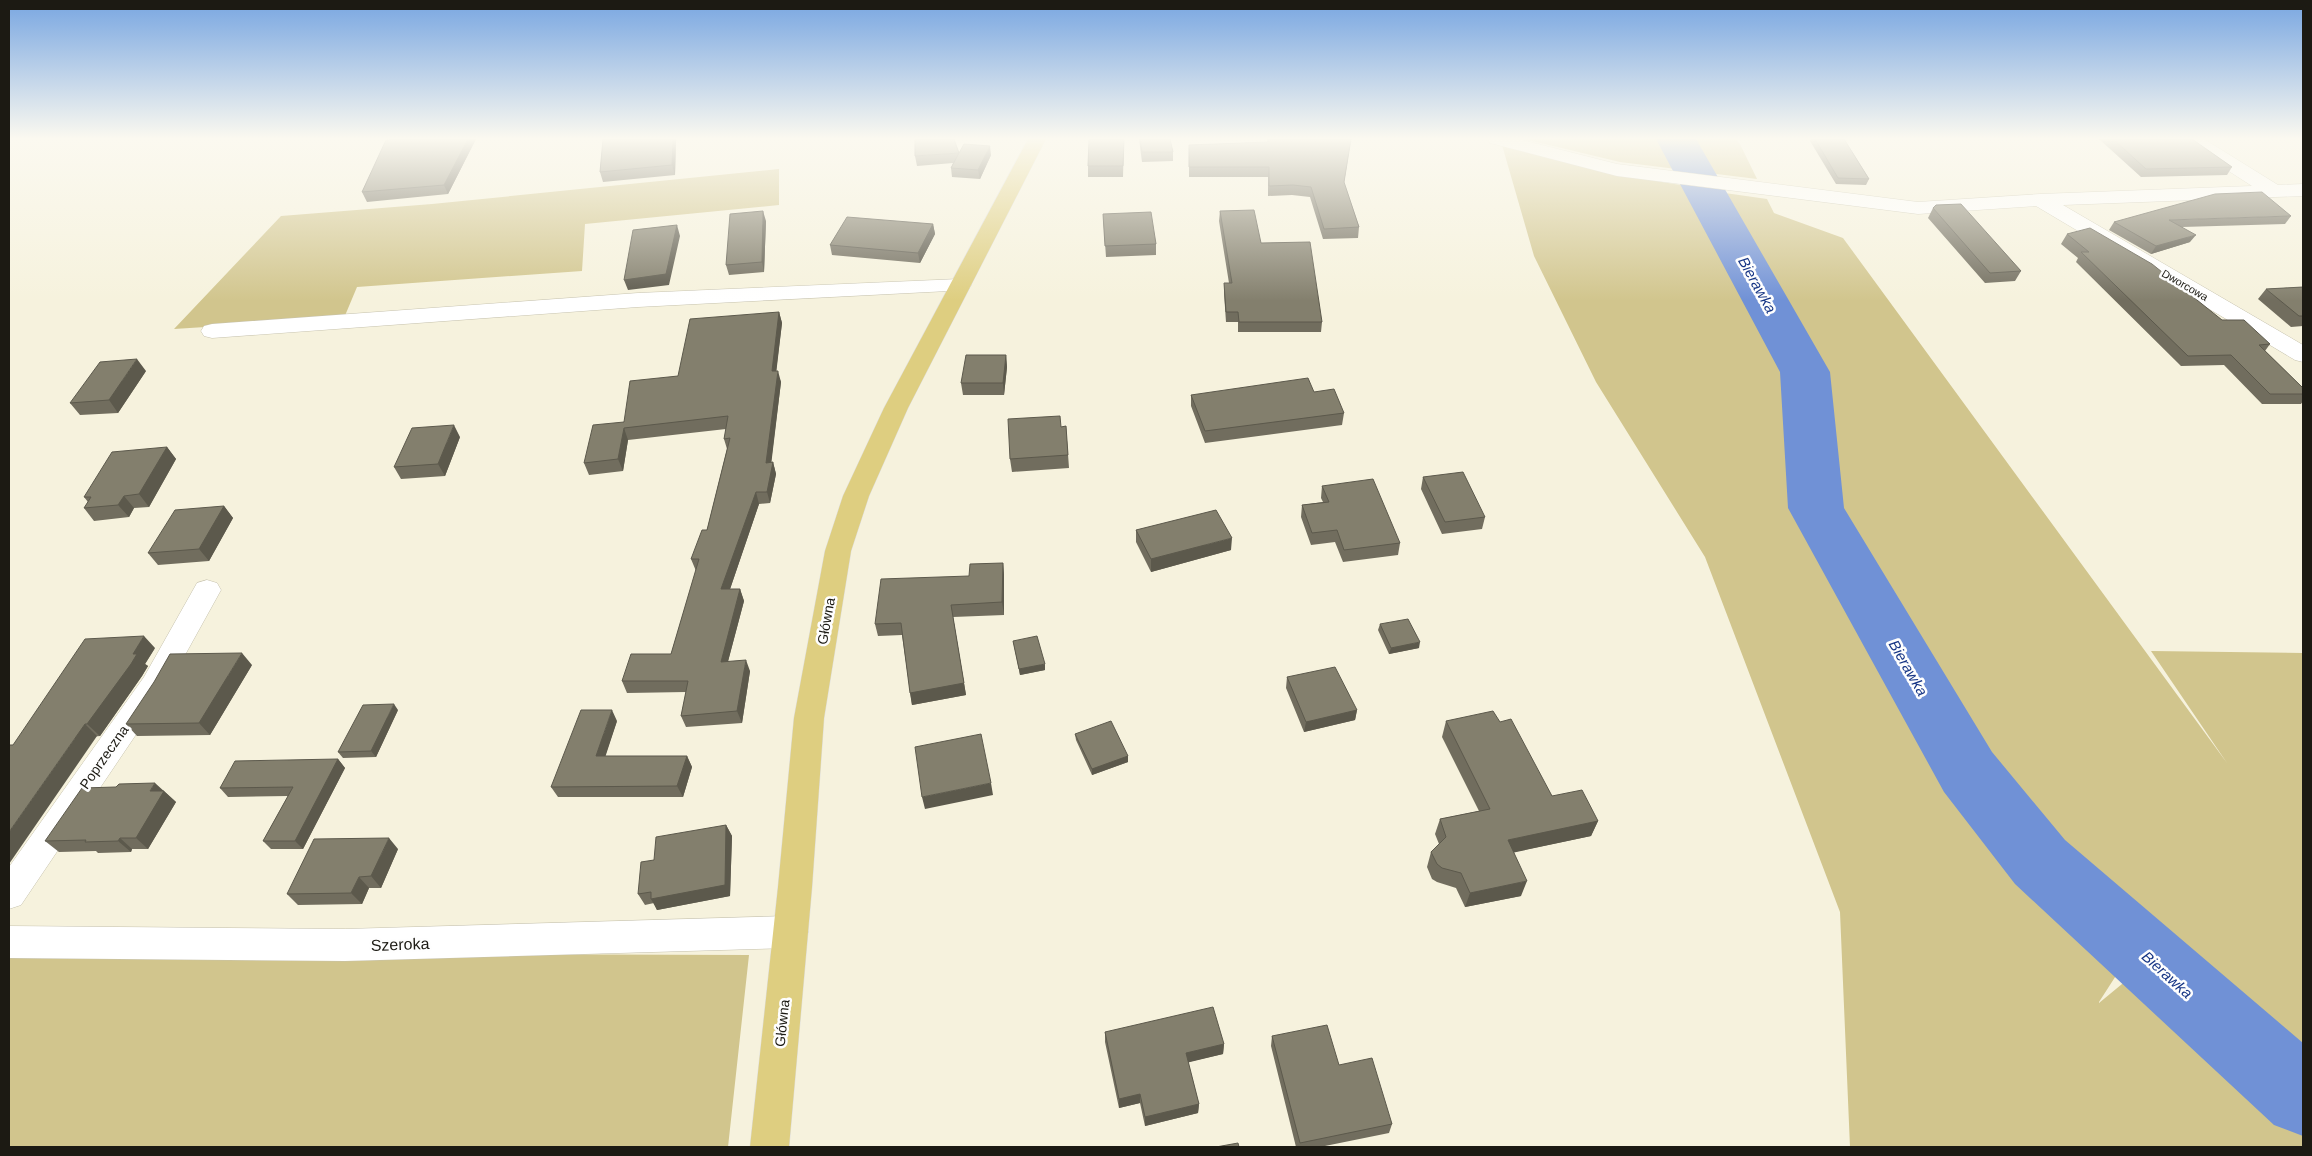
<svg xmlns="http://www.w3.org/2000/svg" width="2312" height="1156" font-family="Arial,sans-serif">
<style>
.green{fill:#d1c58d;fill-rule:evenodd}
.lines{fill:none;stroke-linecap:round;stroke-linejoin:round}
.river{fill:#7091d6;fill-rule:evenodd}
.minor-casing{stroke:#c6c2ae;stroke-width:1}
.major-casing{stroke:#dfdfde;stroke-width:1}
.minor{fill:#fff;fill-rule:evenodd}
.major{fill:#dece80;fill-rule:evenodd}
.wall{fill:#716d5e}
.shaded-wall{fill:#5c594c}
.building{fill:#837f6d;stroke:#5c594c}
.labels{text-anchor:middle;stroke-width:5;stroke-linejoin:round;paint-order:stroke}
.far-street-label{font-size:11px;fill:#1c1a13;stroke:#fefefe}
.street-label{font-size:14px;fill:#1c1a13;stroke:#fefefe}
.water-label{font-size:15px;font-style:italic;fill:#163585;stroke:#fefefe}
.near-street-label{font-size:16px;fill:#1c1a13;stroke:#fefefe}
</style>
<rect width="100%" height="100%" fill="#f6f2dd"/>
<path class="green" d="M 1524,139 L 1735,139 L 1740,144 L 1757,179 L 1620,162 Z
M 1502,145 L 1625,176 L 1699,188 L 1799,371 L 1805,468 L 1814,518 L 1894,653 L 1958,772 L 2023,851 L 2101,924 L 2041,849 L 1993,783 L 1831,512 L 1817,375 L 1704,190 L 1767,199 L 1774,213 L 1843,238 L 2227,763 L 2151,651 L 2303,653 L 2303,1147 L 1850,1147 L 1840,912 L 1705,557 L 1596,382 L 1534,256 ZM 2128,957 L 2139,970 L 2099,1003 L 2099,1002 Z
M 779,169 L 779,205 L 585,224 L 582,271 L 357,287 L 344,318 L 174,329 L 281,216 L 432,204 Z
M 9,953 L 749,955 L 728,1147 L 9,1147 Z"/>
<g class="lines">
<path class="river" d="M 1656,139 L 1696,139 L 1830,372 L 1844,508 L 1992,752 L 2065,840 L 2303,1043 L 2303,1136 L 2274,1125 L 2015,884 L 1944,792 L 1788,508 L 1780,372 Z"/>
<g class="minor-casing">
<path id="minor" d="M 1488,139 L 1518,139 L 1617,164 L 1918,202 L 2040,194 L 2252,186 L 2185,143 L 2183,139 L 2204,139 L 2278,185 L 2303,184 L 2303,196 L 2063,205 L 2303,345 L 2303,362 L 2295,360 L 2036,206 L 1918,214 L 1617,176 L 1490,143 Z
M 960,279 L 968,280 L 971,285 L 968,290 L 638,307 L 212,338 L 204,336 L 201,331 L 204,326 L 212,324 L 638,293 Z
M 207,580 L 217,583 L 221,590 L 164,693 L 21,905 L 9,909 L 9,867 L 144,677 L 197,583 Z
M 791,916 L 803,921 L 808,932 L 803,943 L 791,948 L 345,961 L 9,958 L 9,926 L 345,929 Z"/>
</g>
<g class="major-casing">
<path id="major" d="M 1028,139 L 1046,139 L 908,408 L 869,496 L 851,551 L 824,718 L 812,887 L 789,1147 L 750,1147 L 778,887 L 794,718 L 825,551 L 843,496 L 884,408 Z"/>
</g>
<use href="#minor" class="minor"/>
<use href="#major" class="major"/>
</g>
<path class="wall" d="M 391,139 L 476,139 L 448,194 L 367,202 L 362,192 Z
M 603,139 L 676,139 L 675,175 L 603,182 L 600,172 Z
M 1124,139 L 1123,177 L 1088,177 L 1088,166 Z
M 1139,139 L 1170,139 L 1173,152 L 1173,161 L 1142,162 Z
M 1267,139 L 1351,139 L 1344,183 L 1359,227 L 1358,238 L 1323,239 L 1310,197 L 1292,195 L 1268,196 L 1268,177 L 1189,177 L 1189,145 L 1267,142 Z
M 1811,139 L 1844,139 L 1869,179 L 1866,185 L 1836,184 L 1810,141 Z
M 2099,139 L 2192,139 L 2232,167 L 2227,175 L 2141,177 Z
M 959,153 L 991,155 L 980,179 L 952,177 L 951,168 L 953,163 L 917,166 L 915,156 Z
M 1933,208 L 2021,271 L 2015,281 L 1985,283 L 1928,218 Z
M 1220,211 L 1261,243 L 1322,322 L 1321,332 L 1238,332 L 1238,322 L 1226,322 L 1224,293 L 1224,283 L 1229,283 L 1219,221 Z
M 1103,214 L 1156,244 L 1156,255 L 1106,257 Z
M 2291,216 L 2285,224 L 2182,227 L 2190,242 L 2151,254 L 2109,230 L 2114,222 Z
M 766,221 L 764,272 L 729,275 L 726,265 Z
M 933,224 L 935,234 L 920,263 L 832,255 L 830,245 Z
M 2067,234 L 2222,320 L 2270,344 L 2265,351 L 2303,388 L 2303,401 L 2301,404 L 2262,404 L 2224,365 L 2181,366 L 2076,262 L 2078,258 L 2061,244 Z
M 2303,287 L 2303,326 L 2291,327 L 2258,299 L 2266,289 Z
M 779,312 L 782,323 L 776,371 L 781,382 L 771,462 L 773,462 L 776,474 L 770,503 L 759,504 L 730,589 L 740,589 L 744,601 L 728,661 L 750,671 L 742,723 L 686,727 L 681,716 L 686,692 L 627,693 L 622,681 L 671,654 L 696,571 L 691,559 L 707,530 L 727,449 L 724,439 L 726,429 L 628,440 L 623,471 L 589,475 L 584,463 L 624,422 L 678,376 Z
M 1006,355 L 1007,367 L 1004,395 L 963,395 L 961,383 Z
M 146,371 L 118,413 L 80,415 L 70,403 Z
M 1191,395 L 1344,413 L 1342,425 L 1205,443 L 1191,406 Z
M 1066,426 L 1069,468 L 1012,472 L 1010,459 L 1061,427 Z
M 460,437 L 445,476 L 401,479 L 394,467 Z
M 167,447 L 176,459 L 149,507 L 134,508 L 129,517 L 94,521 L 84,508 L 88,502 L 84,497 Z
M 1423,477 L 1485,517 L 1482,529 L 1442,534 L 1421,489 Z
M 1322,486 L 1400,543 L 1398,555 L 1343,562 L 1335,542 L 1311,545 L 1301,517 L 1302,505 L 1323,502 L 1321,498 Z
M 224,506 L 233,518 L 209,561 L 158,565 L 148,553 Z
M 1136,530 L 1231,550 L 1151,572 L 1136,542 Z
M 1003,563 L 1004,575 L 1004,615 L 953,617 L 966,695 L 912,705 L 902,635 L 878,636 L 875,624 Z
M 1380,624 L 1419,648 L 1389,654 L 1378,630 Z
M 1013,641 L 1045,670 L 1020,675 Z
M 155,648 L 145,664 L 148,666 L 142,676 L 100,736 L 13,745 Z
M 252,665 L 210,735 L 137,736 L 126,724 Z
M 1287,677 L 1357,710 L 1355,720 L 1304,732 L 1286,688 Z
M 398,710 L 376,757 L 343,758 L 338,752 Z
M 617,721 L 605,756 L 687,756 L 692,767 L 683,797 L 558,797 L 551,787 Z
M 1446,721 L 1500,722 L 1552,796 L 1598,821 L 1591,836 L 1514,852 L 1521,896 L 1465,907 L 1456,888 L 1437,882 L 1432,879 L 1427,867 L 1431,852 L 1439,844 L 1435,834 L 1440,819 L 1479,811 L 1442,737 Z
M 1075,734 L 1128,756 L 1128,762 L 1092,775 L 1076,740 Z
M 338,759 L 345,768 L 303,849 L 271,849 L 263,841 L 288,796 L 228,797 L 220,788 Z
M 163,791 L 164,791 L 176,802 L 148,849 L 132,849 L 131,852 L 98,853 L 96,851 L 59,852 L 45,841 Z
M 726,825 L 732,836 L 730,896 L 657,910 L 654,903 L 645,905 L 638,894 L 654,860 Z
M 398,849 L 381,888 L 369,888 L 362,904 L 298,905 L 287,894 Z
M 1105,1032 L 1224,1044 L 1223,1054 L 1188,1062 L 1199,1104 L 1198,1113 L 1145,1126 L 1140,1103 L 1119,1108 L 1105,1042 Z
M 1272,1036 L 1339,1065 L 1392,1124 L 1389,1133 L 1320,1147 L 1296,1147 L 1271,1046 Z"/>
<path class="shaded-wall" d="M 468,139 L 476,139 L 448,194 L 444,185 Z
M 673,139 L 676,139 L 675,175 L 672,165 Z
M 990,146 L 991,155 L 980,179 L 978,170 Z
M 763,211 L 766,221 L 764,272 L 762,262 Z
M 933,224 L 935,234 L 920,263 L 918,253 Z
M 677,225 L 680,236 L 669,285 L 628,290 L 624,280 Z
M 2196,235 L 2190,242 L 2151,254 L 2156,246 Z
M 779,312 L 782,323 L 775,383 L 772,371 Z
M 1006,355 L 1007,367 L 1004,395 L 1003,383 Z
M 137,359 L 146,371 L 118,413 L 109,400 Z
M 778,371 L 781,382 L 770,474 L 766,463 Z
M 454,425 L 460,437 L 445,476 L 438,464 Z
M 624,428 L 628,440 L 623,471 L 618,459 Z
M 167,447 L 176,459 L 149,507 L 139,494 Z
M 773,462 L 776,474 L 770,503 L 767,492 Z
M 756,492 L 759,504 L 726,601 L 721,589 Z
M 124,496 L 134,508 L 129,517 L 118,505 Z
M 224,506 L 233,518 L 209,561 L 199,549 Z
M 1232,538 L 1231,550 L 1151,572 L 1151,559 Z
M 1003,563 L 1004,575 L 1004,615 L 1002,602 Z
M 740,589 L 744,601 L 725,673 L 721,662 Z
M 953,617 L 966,695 L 912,705 L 910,693 Z
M 144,636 L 155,648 L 145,664 L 148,666 L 142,676 L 100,736 L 87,724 Z
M 1420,642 L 1419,648 L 1389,654 L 1391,648 Z
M 242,653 L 252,665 L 210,735 L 199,723 Z
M 746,660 L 750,671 L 742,723 L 737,711 Z
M 1045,664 L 1045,670 L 1020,675 L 1019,669 Z
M 394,704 L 398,710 L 376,757 L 371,751 Z
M 612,710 L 617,721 L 602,767 L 596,756 Z
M 1357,710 L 1355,720 L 1304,732 L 1306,722 Z
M 85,724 L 97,736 L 9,864 L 9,832 Z
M 687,756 L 692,767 L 683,797 L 677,786 Z
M 1128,756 L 1128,762 L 1092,775 L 1092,769 Z
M 338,759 L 345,768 L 303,849 L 295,841 Z
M 155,783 L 176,802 L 148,849 L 136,838 L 150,791 Z
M 991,783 L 993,795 L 925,809 L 922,797 Z
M 1598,821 L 1591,836 L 1502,855 L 1508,840 Z
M 726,825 L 732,836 L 730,896 L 657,910 L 651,899 Z
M 120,838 L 132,849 L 131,852 L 118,841 Z
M 389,838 L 398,849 L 381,888 L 371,876 Z
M 359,877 L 369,888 L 362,904 L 351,893 Z
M 1527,881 L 1521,896 L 1465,907 L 1470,893 Z
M 1224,1044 L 1223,1054 L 1186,1063 L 1186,1053 Z
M 1140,1094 L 1140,1103 L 1119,1108 L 1119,1099 Z
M 1199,1104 L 1198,1113 L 1145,1126 L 1145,1117 Z"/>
<path class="building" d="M 391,139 L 468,139 L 444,185 L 362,192 L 386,140 L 390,140 Z
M 603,139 L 673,139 L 672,165 L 600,172 Z
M 915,139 L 954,139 L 959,153 L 964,144 L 990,146 L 978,170 L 951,168 L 959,153 L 915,156 Z
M 1089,139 L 1124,139 L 1123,166 L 1088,166 Z
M 1140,139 L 1170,139 L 1173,152 L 1142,152 Z
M 1268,139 L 1351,139 L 1344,182 L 1359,227 L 1324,229 L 1311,187 L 1293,185 L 1269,186 L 1269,167 L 1189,167 L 1189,145 L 1268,142 Z
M 1815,139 L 1844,139 L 1869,179 L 1838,178 Z
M 2113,139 L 2192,139 L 2232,167 L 2146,169 Z
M 2262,192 L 2291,216 L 2169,220 L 2196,235 L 2156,246 L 2114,222 L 2215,194 Z
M 1961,204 L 2021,271 L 1990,273 L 1933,208 L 1936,205 Z
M 1254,210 L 1261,243 L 1310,242 L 1322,322 L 1239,322 L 1238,312 L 1226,312 L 1224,283 L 1232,283 L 1220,211 Z
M 763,211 L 762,262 L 726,265 L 730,214 Z
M 1151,212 L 1156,244 L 1105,246 L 1103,214 Z
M 847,217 L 933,224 L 918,253 L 830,245 Z
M 677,225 L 666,274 L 624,280 L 633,230 Z
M 2090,228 L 2152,264 L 2222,320 L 2244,320 L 2270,344 L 2259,345 L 2303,388 L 2303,394 L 2270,394 L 2231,355 L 2188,356 L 2081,252 L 2089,252 L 2067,234 Z
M 2303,287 L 2303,316 L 2299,316 L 2266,289 Z
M 779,312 L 772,371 L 778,371 L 766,463 L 773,462 L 767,492 L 756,492 L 721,589 L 740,589 L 721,662 L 746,660 L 737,711 L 681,716 L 688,681 L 622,681 L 631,654 L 671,654 L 699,559 L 691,559 L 702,530 L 707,530 L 730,438 L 724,439 L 728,416 L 624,428 L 618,459 L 584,463 L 593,425 L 624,422 L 630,381 L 678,376 L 690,319 Z
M 966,355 L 1006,355 L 1003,383 L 961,383 Z
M 137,359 L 109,400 L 70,403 L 100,362 Z
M 1308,378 L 1314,392 L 1334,389 L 1344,413 L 1205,431 L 1191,395 Z
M 1060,416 L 1061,427 L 1066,426 L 1068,455 L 1010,459 L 1008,419 Z
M 454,425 L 438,464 L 394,467 L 412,428 Z
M 167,447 L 139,494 L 124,496 L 118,505 L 84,508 L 91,497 L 84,497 L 112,452 Z
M 1463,472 L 1485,517 L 1445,522 L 1423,477 Z
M 1373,479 L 1400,543 L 1344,550 L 1337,530 L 1312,533 L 1302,505 L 1329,502 L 1322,486 Z
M 224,506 L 199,549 L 148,553 L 175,510 Z
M 1216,510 L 1232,538 L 1151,559 L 1136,530 Z
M 1003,563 L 1002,602 L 951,605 L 964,683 L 910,693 L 901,623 L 875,624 L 881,579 L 969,576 L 970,564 Z
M 1408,619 L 1420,642 L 1391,648 L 1380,624 Z
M 144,636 L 133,654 L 137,654 L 131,664 L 87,724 L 85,724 L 9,832 L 9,745 L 13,745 L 85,639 Z
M 1037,636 L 1045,664 L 1019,669 L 1013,641 Z
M 242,653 L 199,723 L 126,724 L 154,682 L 170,654 Z
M 1335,667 L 1357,710 L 1306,722 L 1287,677 Z
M 394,704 L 371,751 L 338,752 L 363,705 Z
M 581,710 L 612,710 L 596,756 L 687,756 L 677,786 L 551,787 Z
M 1493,711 L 1500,722 L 1511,719 L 1552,796 L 1582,790 L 1598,821 L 1508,840 L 1527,881 L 1470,893 L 1461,873 L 1442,868 L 1437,864 L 1431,852 L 1446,837 L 1440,819 L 1490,809 L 1446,721 Z
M 1111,721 L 1128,756 L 1092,769 L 1075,734 Z
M 981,734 L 991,783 L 922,797 L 915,747 Z
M 338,759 L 295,841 L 263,841 L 293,787 L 220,788 L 235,761 Z
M 155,783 L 150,791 L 164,791 L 136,838 L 120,838 L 118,841 L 85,842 L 86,840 L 45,841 L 82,788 L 116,787 L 119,784 Z
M 726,825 L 725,885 L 651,899 L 651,892 L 638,894 L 641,862 L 654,860 L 656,837 Z
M 389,838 L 371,876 L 359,877 L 351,893 L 287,894 L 314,839 Z
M 1213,1007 L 1224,1044 L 1186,1053 L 1199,1104 L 1145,1117 L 1140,1094 L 1119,1099 L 1105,1032 Z
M 1327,1025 L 1339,1065 L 1372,1058 L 1392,1124 L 1300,1143 L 1272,1036 Z
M 1238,1143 L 1239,1147 L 1216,1147 Z"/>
<linearGradient id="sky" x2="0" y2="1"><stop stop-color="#78a6e1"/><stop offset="0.46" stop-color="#fbf9f0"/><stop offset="1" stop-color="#fbf9f0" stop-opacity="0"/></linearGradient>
<rect width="2312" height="301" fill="url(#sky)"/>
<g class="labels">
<g class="far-street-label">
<text transform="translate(2185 285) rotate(30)" y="4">Dworcowa</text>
</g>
<g class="street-label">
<text transform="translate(826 621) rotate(-80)" y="5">Główna</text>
<text transform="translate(104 757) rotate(-55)" y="5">Poprzeczna</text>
<text transform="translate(782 1023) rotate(-84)" y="5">Główna</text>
</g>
<g class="water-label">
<text transform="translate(1757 285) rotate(61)" y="5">Bierawka</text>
<text transform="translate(1908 668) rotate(60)" y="5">Bierawka</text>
<text transform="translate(2167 975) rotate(42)" y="5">Bierawka</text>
</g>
<g class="near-street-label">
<text transform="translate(400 944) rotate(-2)" y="6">Szeroka</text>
</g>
</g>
<rect width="2312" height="1156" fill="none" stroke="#1c1a13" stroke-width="20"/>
</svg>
